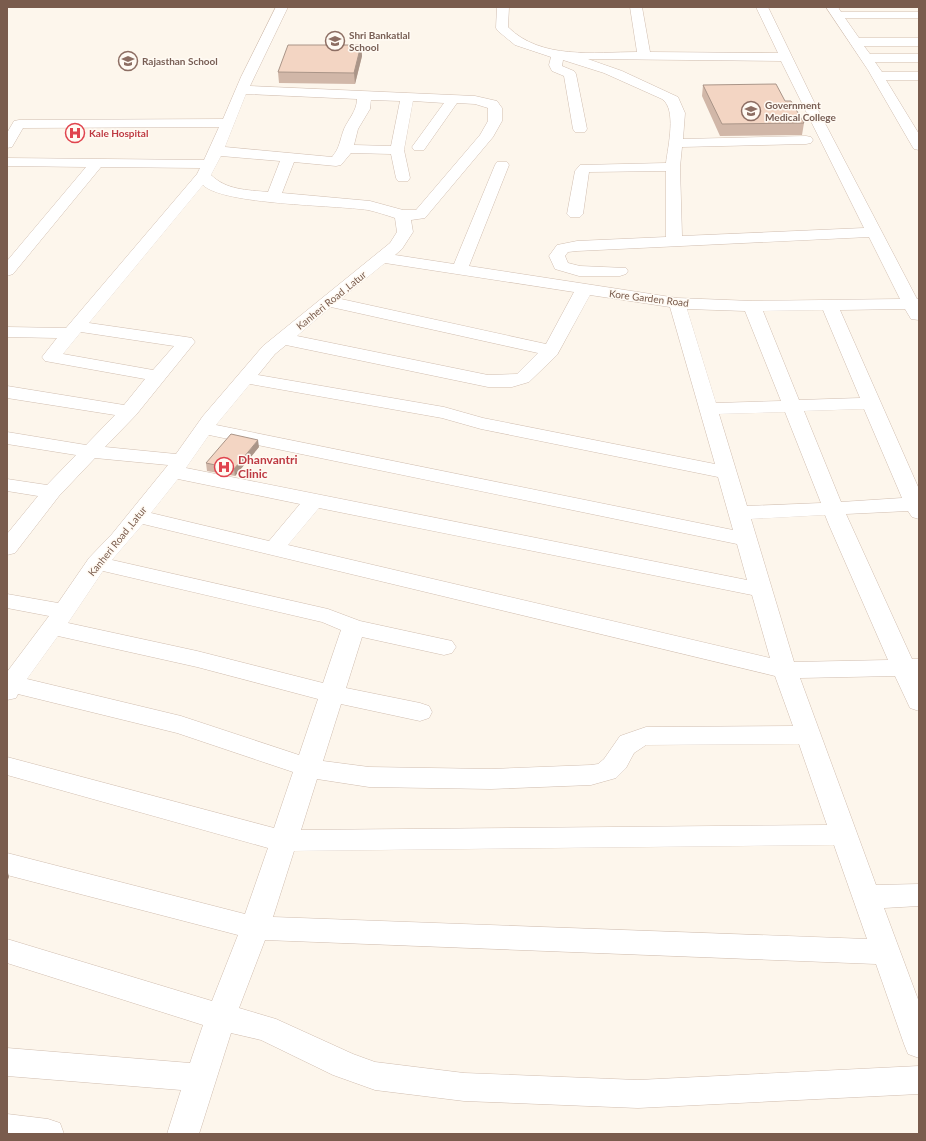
<svg xmlns="http://www.w3.org/2000/svg" width="926" height="1141" font-family="Lato,sans-serif">
<style>
.lines{fill:none;stroke-linecap:round;stroke-linejoin:round}
.minor-casing{stroke:#d1beb0;stroke-width:1}
.minor{fill:#fff;fill-rule:evenodd}
.wall{fill:#d1b7a8}
.shaded-wall{fill:#aa9588}
.building{fill:#f3d5c3;stroke:#aa9588}
.labels{text-anchor:middle;stroke-width:3;stroke-linejoin:round;paint-order:stroke}
.far-education-label{font-size:10px;font-weight:bold;fill:#785e54;stroke:#fffaf3;text-anchor:start}
.far-health-label{font-size:10px;font-weight:bold;fill:#be3a42;stroke:#fffaf3;text-anchor:start}
.far-street-label{font-size:10px;fill:#7a5c4d;stroke:#fffaf3}
.health-label{font-size:12px;font-weight:bold;fill:#be3a42;stroke:#fffaf3;text-anchor:start}
</style>
<rect width="100%" height="100%" fill="#fdf6ec"/>
<g class="lines">
<g class="minor-casing">
<path id="minor" d="M 276,7 L 288,7 L 250,86 L 475,96 L 497,101 L 502,108 L 502,121 L 493,137 L 425,218 L 411,220 L 413,232 L 402,249 L 395,255 L 454,264 L 495,165 L 497,162 L 507,162 L 509,165 L 469,266 L 677,298 L 752,301 L 900,299 L 869,237 L 577,251 L 568,252 L 565,256 L 568,263 L 580,266 L 626,268 L 628,271 L 626,274 L 620,276 L 579,276 L 555,269 L 549,256 L 557,245 L 577,241 L 666,237 L 666,171 L 589,172 L 583,214 L 580,217 L 570,217 L 567,214 L 575,171 L 580,165 L 666,163 C 668,146 677,109 662,99 L 604,73 L 563,60 L 562,66 L 574,71 L 576,74 L 587,129 L 585,132 L 575,132 L 573,129 L 564,76 L 552,71 L 549,65 L 551,57 L 515,45 L 498,31 L 496,28 L 497,7 L 509,7 L 508,27 C 541,60 594,52 637,52 L 630,7 L 642,7 L 650,52 L 778,53 L 756,7 L 768,7 L 816,106 L 917,299 L 919,299 L 919,320 L 911,319 L 905,309 L 840,310 L 919,489 L 919,519 L 912,517 L 908,511 L 846,514 L 912,659 L 919,659 L 919,711 L 910,708 L 895,676 L 800,678 L 876,885 L 919,884 L 919,906 L 884,908 L 919,1002 L 919,1058 L 908,1054 L 904,1044 L 876,964 L 265,940 L 239,1008 L 276,1019 L 353,1054 L 375,1062 L 464,1073 L 638,1080 L 919,1066 L 919,1094 L 638,1108 L 464,1101 L 375,1090 L 333,1075 L 261,1040 L 231,1033 L 199,1134 L 167,1134 L 181,1090 L 7,1076 L 7,1048 L 190,1063 L 203,1025 L 7,963 L 7,939 L 212,1001 L 238,935 L 7,875 L 7,853 L 245,914 L 268,848 L 7,775 L 7,757 L 274,828 L 293,772 L 177,733 L 18,694 L 16,698 L 7,700 L 7,672 L 49,616 L 7,608 L 7,594 L 58,603 L 89,558 L 112,534 L 168,465 L 95,458 L 59,496 L 15,553 L 7,555 L 7,534 L 38,496 L 7,491 L 7,479 L 47,485 L 76,455 L 7,444 L 7,432 L 86,445 L 115,415 L 7,398 L 7,386 L 124,405 L 145,379 L 45,361 L 42,357 L 57,338 L 7,337 L 7,327 L 66,328 L 197,174 L 200,168 L 101,167 L 13,274 L 7,276 L 7,261 L 86,167 L 7,166 L 7,158 L 204,160 L 219,127 L 23,128 L 12,147 L 7,148 L 7,133 L 14,121 L 19,120 L 223,119 L 241,77 ZM 588,59 L 781,61 L 864,228 L 682,236 L 680,167 L 682,147 L 806,144 L 811,143 L 813,140 L 811,137 L 806,136 L 683,139 L 685,113 L 678,97 L 622,71 ZM 246,94 L 357,99 L 357,100 C 356,112 349,118 344,129 C 340,139 340,148 332,157 L 225,147 ZM 371,100 L 400,101 L 391,146 L 354,145 L 358,129 L 370,109 ZM 413,101 L 444,103 L 412,147 L 414,150 L 424,150 L 457,103 L 475,104 L 488,108 L 488,121 L 480,135 L 416,210 L 403,210 L 370,201 L 282,193 L 294,162 L 336,166 L 341,165 L 351,153 L 391,154 L 396,178 L 398,181 L 408,181 L 410,178 L 404,150 ZM 221,156 L 280,161 L 268,192 C 247,190 226,190 211,175 ZM 203,185 C 223,205 335,205 368,210 C 377,212 386,215 395,218 L 397,232 L 390,243 L 263,346 L 203,416 L 176,454 L 105,447 L 136,415 L 195,342 L 192,338 L 186,337 L 89,323 ZM 385,263 L 574,292 L 546,344 L 341,299 ZM 590,295 L 670,307 L 715,464 L 483,418 L 444,407 L 258,375 L 275,354 L 286,345 L 488,387 L 512,387 L 529,382 L 557,355 ZM 331,307 L 538,353 L 517,374 L 488,375 L 297,336 ZM 687,309 L 745,311 L 781,401 L 716,403 ZM 823,310 L 860,398 L 799,400 L 763,311 ZM 81,332 L 174,346 L 153,370 L 63,354 ZM 250,384 L 442,418 L 481,429 L 718,477 L 733,530 L 216,425 ZM 864,409 L 902,498 L 841,502 L 804,411 ZM 785,412 L 821,503 L 747,506 L 719,414 ZM 209,435 L 737,544 L 747,580 L 186,468 ZM 178,479 L 300,504 L 269,541 L 151,513 ZM 319,508 L 752,595 L 770,658 L 288,545 ZM 825,515 L 829,525 L 888,660 L 794,662 L 751,519 ZM 143,524 L 775,676 L 793,726 L 646,727 L 620,736 L 604,759 L 598,764 L 591,765 L 491,769 L 369,767 L 323,761 L 341,704 L 420,721 L 429,718 L 432,712 L 429,706 L 420,703 L 346,688 L 362,637 L 444,655 L 452,653 L 456,647 L 452,641 L 360,621 L 328,609 L 112,560 ZM 103,571 L 322,622 L 341,630 L 323,683 L 197,651 L 68,623 ZM 58,636 L 197,667 L 318,699 L 299,755 L 181,716 L 27,679 ZM 799,744 L 827,825 L 301,830 L 317,779 L 369,787 L 491,789 L 591,785 L 616,778 L 626,768 L 634,753 L 646,745 ZM 834,845 L 867,939 L 273,917 L 294,851 Z
M 826,7 L 838,7 L 841,12 L 919,12 L 919,18 L 845,18 L 859,38 L 919,38 L 919,46 L 864,46 L 870,54 L 919,54 L 919,62 L 875,62 L 882,72 L 919,72 L 919,80 L 886,80 L 919,134 L 919,150 L 914,149 L 912,146 L 868,70 Z
M 7,1114 L 48,1119 L 60,1123 L 64,1134 L 7,1134 Z"/>
</g>
<use href="#minor" class="minor"/>
</g>
<path class="wall" d="M 361,45 L 362,56 L 355,84 L 279,83 L 278,72 Z
M 703,85 L 785,101 L 804,123 L 802,135 L 720,136 L 702,96 Z
M 259,447 L 235,476 L 207,471 L 206,463 Z"/>
<path class="shaded-wall" d="M 361,45 L 362,56 L 355,84 L 354,73 Z
M 258,440 L 259,447 L 235,476 L 234,469 Z
M 7,869 L 9,877 L 7,882 Z"/>
<path class="building" d="M 288,45 L 361,45 L 354,73 L 278,72 Z
M 776,84 L 785,101 L 791,101 L 804,123 L 722,124 L 703,85 Z
M 231,434 L 258,440 L 234,469 L 206,463 Z"/>
<defs>
<g id="school-ring" transform="scale(1)"><circle r="9.5" fill="#fffaf3" stroke="#8d6e63" stroke-width="1.5"/><path d="M0-5L7-2L0 1L-7-2ZM-4 1L0 2.5L4 1V4Q0 6-4 4Z" fill="#8d6e63"/></g>
<g id="university-ring" transform="scale(1)"><circle r="9.5" fill="#fffaf3" stroke="#8d6e63" stroke-width="1.5"/><path d="M0-5L7-2L0 1L-7-2ZM-4 1L0 2.5L4 1V4Q0 6-4 4Z" fill="#8d6e63"/></g>
<g id="hospital-ring" transform="scale(1)"><circle r="9.5" fill="#fffaf3" stroke="#e0444e" stroke-width="1.5"/><path d="M-5-5h3v3.5h4V-5h3V5h-3V1.5h-4V5h-3Z" fill="#e0444e"/></g>
</defs>
<g fill-rule="evenodd">
<use href="#school-ring" x="335" y="41"/>
<use href="#school-ring" x="128" y="61"/>
<use href="#university-ring" x="751" y="111"/>
<use href="#hospital-ring" x="75" y="133"/>
<use href="#hospital-ring" x="224" y="467"/>
</g>
<g class="labels">
<g class="far-education-label">
<text x="349" y="39">Shri Bankatlal<tspan x="349" dy="12">School</tspan></text>
<text x="142" y="65">Rajasthan School</text>
<text x="765" y="109">Government<tspan x="765" dy="12">Medical College</tspan></text>
</g>
<g class="far-health-label">
<text x="89" y="137">Kale Hospital</text>
</g>
<g class="far-street-label">
<text transform="translate(649 298) rotate(7)" y="4">Kore Garden Road</text>
<text transform="translate(331 300) rotate(-39)" y="4">Kanheri Road ,Latur</text>
<text transform="translate(117 541) rotate(-51)" y="4">Kanheri Road ,Latur</text>
</g>
<g class="health-label">
<text x="238" y="464">Dhanvantri<tspan x="238" dy="14">Clinic</tspan></text>
</g>
</g>
<rect width="926" height="1141" fill="none" stroke="#7a5c4d" stroke-width="16"/>
</svg>
